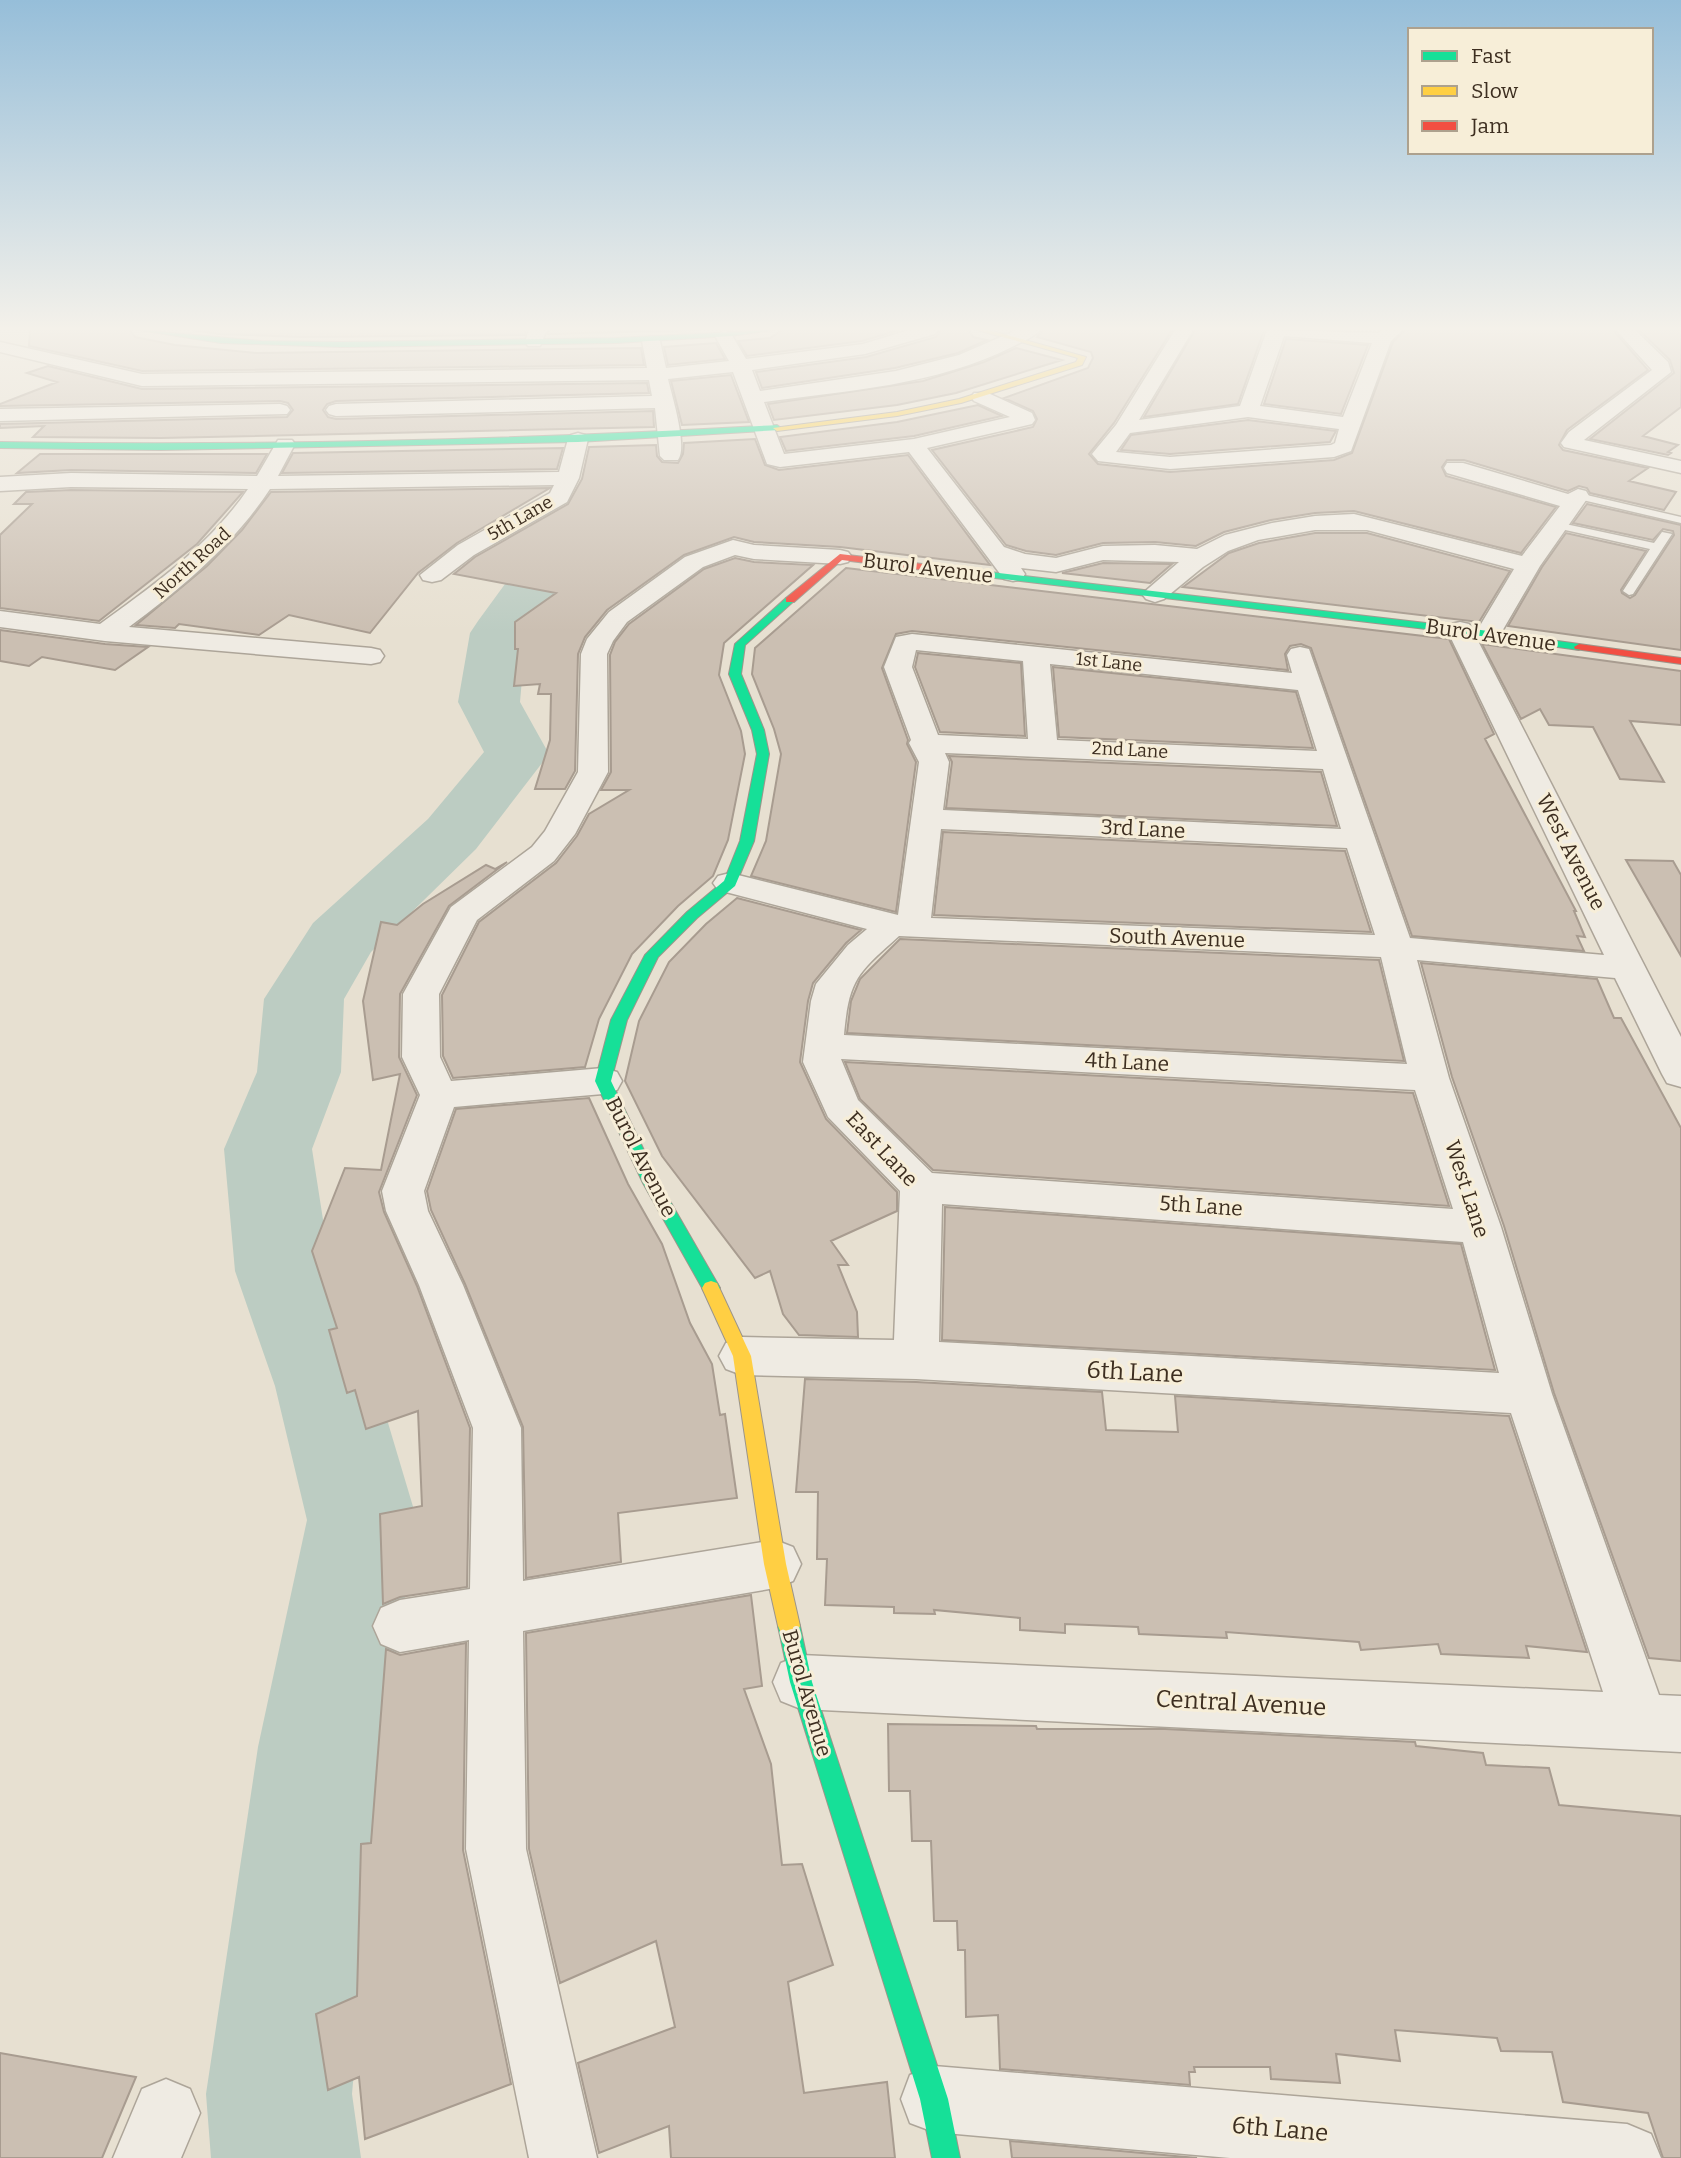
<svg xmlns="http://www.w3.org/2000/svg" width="1681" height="2158" font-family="Bitter,serif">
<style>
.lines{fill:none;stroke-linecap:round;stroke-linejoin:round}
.river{fill:#bcccc2;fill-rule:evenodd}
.building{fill:#cbbfb2;stroke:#a89c90;stroke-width:2}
.lane-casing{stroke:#ada599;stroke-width:3}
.street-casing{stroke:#ada599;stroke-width:3}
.fast-casing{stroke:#9c958a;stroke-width:2}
.slow-casing{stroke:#9c958a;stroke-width:2}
.jam-casing{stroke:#9c958a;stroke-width:2}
.lane{fill:#efebe3;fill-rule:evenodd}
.street{fill:#efebe3;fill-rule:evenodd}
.fast{fill:#16e098;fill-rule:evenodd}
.slow{fill:#ffcf43;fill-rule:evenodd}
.jam{fill:#f24e42;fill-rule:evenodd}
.labels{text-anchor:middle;stroke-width:6;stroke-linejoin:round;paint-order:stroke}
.far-street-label{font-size:18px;fill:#3d2e20;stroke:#f7eed8}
.street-label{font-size:21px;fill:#3d2e20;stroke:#f7eed8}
.near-street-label{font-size:24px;fill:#3d2e20;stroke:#f7eed8}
</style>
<rect width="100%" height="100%" fill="#e7e0d1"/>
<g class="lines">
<path class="river" d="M 640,535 L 658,540 L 666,551 L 658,562 L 586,577 L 544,607 L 526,633 L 520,702 L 549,754 L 476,849 L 371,952 L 344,999 L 341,1072 L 312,1149 L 331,1271 L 377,1386 L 417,1520 L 382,1747 L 352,2094 L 361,2158 L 211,2158 L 206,2094 L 258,1747 L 307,1520 L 275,1386 L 235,1271 L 224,1149 L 257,1072 L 264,999 L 313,923 L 428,819 L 484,752 L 458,702 L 470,633 L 478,621 L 505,584 L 550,553 Z"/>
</g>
<path class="building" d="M 30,330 L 130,330 L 135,337 L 175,345 L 256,353 L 641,348 L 644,365 L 142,371 L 29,346 Z
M 191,330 L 526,330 L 525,335 L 300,337 L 220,334 Z
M 549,330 L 702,330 L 548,334 Z
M 782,330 L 899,330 L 862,341 L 747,356 L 738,341 L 770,338 Z
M 941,330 L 969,330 L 973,337 L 987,340 L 958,353 L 895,368 L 762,388 L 756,372 L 866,357 L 936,337 Z
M 1043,330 L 1172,330 L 1114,423 L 1089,454 L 1098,464 L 1170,472 L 1334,460 L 1352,453 L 1393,342 L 1405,330 L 1613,330 L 1648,370 L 1567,430 L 1559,445 L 1563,450 L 1648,468 L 1629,481 L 1676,492 L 1664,510 L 1590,493 L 1587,488 L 1579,486 L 1568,491 L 1464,460 L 1447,460 L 1442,467 L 1446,476 L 1556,507 L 1521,553 L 1354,511 L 1315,513 L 1271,520 L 1224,532 L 1196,546 L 1155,542 L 1103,543 L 1056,555 L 1026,551 L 1006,545 L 932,450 L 1033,427 L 1037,419 L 1033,411 L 1004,398 L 1088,368 L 1093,358 L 1091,352 L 1037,337 Z
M 1195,330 L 1264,330 L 1238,404 L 1144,417 Z
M 1639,330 L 1681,330 L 1681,407 L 1643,436 L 1678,445 L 1668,452 L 1671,453 L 1668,455 L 1590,439 L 1674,373 L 1670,360 Z
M 1286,339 L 1368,345 L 1341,414 L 1264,404 Z
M 716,343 L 725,359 L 668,365 L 664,347 Z
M 1016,348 L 1062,360 L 956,393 L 897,405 L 774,420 L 768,404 L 923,381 L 984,362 Z
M 48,366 L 142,389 L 647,383 L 649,393 L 336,401 L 327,404 L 323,410 L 328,417 L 336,419 L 653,411 L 654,427 L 161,438 L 33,437 L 44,426 L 0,428 L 0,424 L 287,417 L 293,410 L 288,403 L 280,401 L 0,406 L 0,404 L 57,382 L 27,373 Z
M 731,375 L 749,422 L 682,425 L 671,381 Z
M 978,405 L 1002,416 L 914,436 L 786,451 L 780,437 L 897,422 Z
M 1248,420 L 1336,431 L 1330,442 L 1170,454 L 1121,450 L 1131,435 Z
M 755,439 L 765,465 L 779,470 L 908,455 L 990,565 L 840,547 L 754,542 L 734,537 L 684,555 L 607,610 L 585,637 L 578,654 L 575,771 L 565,789 L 535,789 L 550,740 L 551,694 L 538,694 L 540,684 L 514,686 L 518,649 L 515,649 L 515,622 L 556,593 L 454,574 L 475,557 L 568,504 L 582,479 L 589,447 L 656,445 L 657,456 L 662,462 L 678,463 L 683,454 L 684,443 Z
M 563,448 L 557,469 L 282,473 L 293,453 Z
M 40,454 L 267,454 L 256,473 L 71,470 L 17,473 Z
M 550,488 L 457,543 L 418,573 L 370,633 L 289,615 L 259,635 L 179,624 L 175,628 L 136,625 L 207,566 L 242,530 L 271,492 Z
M 71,490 L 243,492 L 197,544 L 99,621 L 0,608 L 0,535 L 32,504 L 14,504 L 26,492 Z
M 1587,504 L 1681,525 L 1681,650 L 1508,626 L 1542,567 L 1566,533 L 1646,551 L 1621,590 L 1622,593 L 1630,598 L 1635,595 L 1674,535 L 1673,531 L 1663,529 L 1653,540 L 1573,523 Z
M 1315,533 L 1367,533 L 1510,571 L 1479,622 L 1183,587 L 1229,553 L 1259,543 Z
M 735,558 L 754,562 L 813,565 L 724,643 L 719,675 L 741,731 L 745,754 L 728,840 L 713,876 L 678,906 L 632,954 L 599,1019 L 585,1067 L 453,1078 L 443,1056 L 442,995 L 479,922 L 556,863 L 577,836 L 589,814 L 629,790 L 601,790 L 611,772 L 610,655 L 615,642 L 629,624 L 704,569 Z
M 1103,563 L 1172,564 L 1150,583 L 1062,573 Z
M 846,568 L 1449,639 L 1494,734 L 1485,739 L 1576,911 L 1574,911 L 1585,937 L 1577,936 L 1584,951 L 1412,936 L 1311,648 L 1301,644 L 1290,646 L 1285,654 L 1288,670 L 912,631 L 896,634 L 882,668 L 908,740 L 907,744 L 916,762 L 896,912 L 751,876 L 766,841 L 781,754 L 774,729 L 752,674 L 755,648 Z
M 0,630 L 105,644 L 148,647 L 115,670 L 42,657 L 29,666 L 0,661 Z
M 1482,644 L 1681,671 L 1681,725 L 1630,721 L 1664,782 L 1620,779 L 1593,727 L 1549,725 L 1540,709 L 1521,719 Z
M 918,653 L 1021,663 L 1025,736 L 940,732 L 915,667 Z
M 1053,667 L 1296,692 L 1313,748 L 1059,737 Z
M 949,756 L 1321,772 L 1337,826 L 946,808 L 952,762 Z
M 943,832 L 1345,851 L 1371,932 L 934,915 Z
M 1626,860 L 1673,861 L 1681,875 L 1681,956 Z
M 507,862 L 449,906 L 400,994 L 399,1057 L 417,1095 L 379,1192 L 384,1212 L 417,1286 L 470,1428 L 467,1587 L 400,1597 L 383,1604 L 380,1514 L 422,1506 L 418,1411 L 366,1429 L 355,1390 L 347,1393 L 329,1330 L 337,1328 L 312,1251 L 345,1168 L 381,1170 L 400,1074 L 373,1080 L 363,1001 L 381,922 L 397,925 L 423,904 L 486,865 L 495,869 Z
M 737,898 L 861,930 L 846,943 L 813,983 L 808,1001 L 800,1062 L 826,1119 L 897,1192 L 897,1211 L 831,1241 L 848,1265 L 838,1265 L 857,1312 L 858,1337 L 799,1335 L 783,1314 L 770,1271 L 755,1278 L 662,1156 L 625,1081 L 639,1021 L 669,962 L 706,924 Z
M 900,939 L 1379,960 L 1404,1061 L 847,1033 L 851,1001 L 860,979 Z
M 1421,963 L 1597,979 L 1614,1018 L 1621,1018 L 1681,1128 L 1681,1661 L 1649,1658 L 1554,1393 L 1504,1226 L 1452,1077 Z
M 845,1062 L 1413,1093 L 1449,1206 L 933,1170 L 860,1099 Z
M 589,1098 L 628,1184 L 662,1244 L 690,1323 L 712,1364 L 720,1415 L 725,1414 L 737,1498 L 618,1513 L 621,1562 L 526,1578 L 523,1427 L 465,1284 L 431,1210 L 427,1191 L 456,1109 Z
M 945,1207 L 1461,1244 L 1495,1370 L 942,1340 Z
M 805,1379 L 916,1382 L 1102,1392 L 1106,1430 L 1178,1432 L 1175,1396 L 1509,1416 L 1587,1652 L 1526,1646 L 1529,1658 L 1441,1654 L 1438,1644 L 1361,1650 L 1359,1642 L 1226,1632 L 1227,1638 L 1139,1634 L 1138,1627 L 1065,1624 L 1065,1633 L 1020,1630 L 1020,1618 L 934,1610 L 935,1614 L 894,1613 L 894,1607 L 825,1605 L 827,1559 L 817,1559 L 818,1492 L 796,1492 Z
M 751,1595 L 762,1686 L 744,1689 L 771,1764 L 782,1865 L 802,1864 L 833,1965 L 788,1982 L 804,2093 L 887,2082 L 895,2158 L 671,2158 L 669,2126 L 599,2153 L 578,2063 L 675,2027 L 656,1941 L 560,1983 L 529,1849 L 526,1633 Z
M 466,1643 L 463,1850 L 511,2084 L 365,2139 L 359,2077 L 328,2090 L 316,2014 L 357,1996 L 361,1844 L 371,1843 L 386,1649 L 400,1655 Z
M 888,1724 L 1036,1726 L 1037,1729 L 1165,1729 L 1415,1742 L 1416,1746 L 1483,1753 L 1486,1765 L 1549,1768 L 1559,1805 L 1681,1816 L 1681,2158 L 1663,2158 L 1648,2113 L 1563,2102 L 1552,2052 L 1501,2051 L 1497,2038 L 1395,2030 L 1400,2061 L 1336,2054 L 1340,2083 L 1271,2079 L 1270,2067 L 1194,2067 L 1195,2072 L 1189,2072 L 1190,2085 L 1000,2069 L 998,2015 L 966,2017 L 965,1950 L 958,1950 L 957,1921 L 934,1921 L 931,1841 L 912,1841 L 910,1791 L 889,1791 Z
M 0,2053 L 136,2077 L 102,2158 L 0,2158 Z
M 1010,2141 L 1197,2158 L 1012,2158 Z"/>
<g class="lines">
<g class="lane-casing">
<path id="lane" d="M 1578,493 L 1681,517 L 1681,523 L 1574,498 L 1572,496 Z
M 1556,522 L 1654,543 L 1662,532 L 1672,534 L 1633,594 L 1629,595 L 1623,591 L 1650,549 L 1552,527 L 1552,523 Z"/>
</g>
<g class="street-casing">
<path id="street" d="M 529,330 L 547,330 L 540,346 L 528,346 L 525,342 Z
M 909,330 L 938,330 L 935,334 L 865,354 L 752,370 L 760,391 L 896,371 L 959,355 L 1017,330 L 1040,330 C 1033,338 1021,342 1012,347 C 937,385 846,391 764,402 L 784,454 L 914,439 L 1010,417 L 974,401 L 971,397 L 974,393 L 988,393 L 1032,413 L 1035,420 L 1032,424 L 927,448 L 1004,547 L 1025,554 L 1056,558 L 1103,546 L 1155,545 L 1197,549 L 1225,535 L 1272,523 L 1315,516 L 1354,514 L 1522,556 L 1560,506 L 1447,473 L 1444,468 L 1447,463 L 1463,463 L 1568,494 L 1578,489 L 1586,491 L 1589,496 L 1540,566 L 1497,640 L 1488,642 L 1479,640 L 1475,635 L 1681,1037 L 1681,1087 L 1667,1083 L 1662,1074 L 1615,978 L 1417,960 L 1449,1078 L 1501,1227 L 1552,1394 L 1659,1695 L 1681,1696 L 1681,1752 L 801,1709 L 781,1701 L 773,1682 L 781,1663 L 801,1655 L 1603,1692 L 1511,1413 L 916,1379 L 742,1375 L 726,1369 L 719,1356 L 726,1343 L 742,1337 L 894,1340 L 900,1191 L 828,1117 L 803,1062 L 811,1001 L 816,984 L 848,945 L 867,929 L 718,890 L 713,883 L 718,876 L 730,873 L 898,915 L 919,762 L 909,743 L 911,740 L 884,667 L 896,637 L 912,634 L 1292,673 L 1287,655 L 1291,649 L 1300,647 L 1309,649 L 1410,938 L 1604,955 L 1447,630 L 1451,624 L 1460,622 L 1469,624 L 1475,634 L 1514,569 L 1367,530 L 1315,530 L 1258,540 L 1228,551 L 1203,567 L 1164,599 L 1155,602 L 1146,599 L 1142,594 L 1179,562 L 1103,560 L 1056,572 L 1021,568 L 1025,574 L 1022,579 L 1013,581 L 1004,579 L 909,452 L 780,467 L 767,464 L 733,372 L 668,379 C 672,396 688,447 678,460 L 664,460 L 660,456 L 655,408 L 336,416 L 329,414 L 326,410 L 329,406 L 336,404 L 652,396 L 649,380 L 142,386 L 0,352 L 0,342 L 142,374 L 647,368 L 642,341 L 651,336 L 660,341 L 666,368 L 729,361 L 715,336 L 724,331 L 730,332 L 746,359 L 863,344 ZM 916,650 L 1023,661 L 1028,739 L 938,735 L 912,667 ZM 1050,664 L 1298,690 L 1317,751 L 1057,740 ZM 945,753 L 1323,769 L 1341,829 L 943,810 L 949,762 ZM 941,829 L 1347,848 L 1375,935 L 931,918 ZM 899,936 L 1381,957 L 1407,1064 L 844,1035 C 849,978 858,973 899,936 ZM 841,1059 L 1415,1090 L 1453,1209 L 932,1173 L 858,1100 ZM 942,1204 L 1463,1242 L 1499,1373 L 939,1342 Z
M 1175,330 L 1193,330 L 1139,420 L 1240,406 L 1267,330 L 1379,333 L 1382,330 L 1402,330 L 1391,341 L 1351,451 L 1334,457 L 1170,469 L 1098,461 L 1092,454 L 1116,425 ZM 1284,336 L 1372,343 L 1343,417 L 1260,406 ZM 1248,417 L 1339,429 L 1335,443 L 1331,445 L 1170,457 L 1116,452 L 1130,433 Z
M 1616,330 L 1635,330 L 1668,362 L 1671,372 L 1584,440 L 1681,461 L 1681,473 L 1564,447 L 1561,443 L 1569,432 L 1652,370 Z
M 280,404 L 287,406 L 290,410 L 287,414 L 0,421 L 0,409 Z
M 578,433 L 585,435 L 588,439 L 579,478 L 567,502 L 474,555 L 441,580 L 432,582 L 423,580 L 420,575 L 458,545 L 550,493 L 554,485 L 270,489 C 233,545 182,588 129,627 L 371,648 L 380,650 L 384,656 L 380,662 L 371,664 L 105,641 L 0,627 L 0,611 L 100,624 C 154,585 210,545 248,489 L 71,487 L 0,491 L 0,477 L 71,473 L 257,476 L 278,440 L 292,440 L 295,444 L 278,476 L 559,472 L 568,439 L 571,435 Z
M 733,540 L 754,545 L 840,550 L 848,552 L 852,557 L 848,562 L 840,564 L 754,559 L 735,555 L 703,567 L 627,622 L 613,641 L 607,654 L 608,772 L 575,834 L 554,861 L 477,920 L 439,994 L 440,1057 L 451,1081 L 603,1068 L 617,1072 L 622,1081 L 617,1090 L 603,1094 L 454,1107 L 424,1191 L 428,1211 L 463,1285 L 521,1428 L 523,1581 L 775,1540 L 793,1547 L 801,1564 L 793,1581 L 775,1588 L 523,1631 L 526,1849 L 597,2158 L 529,2158 L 466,1849 L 469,1640 L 400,1652 L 381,1644 L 373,1626 L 381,1608 L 400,1600 L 470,1589 L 473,1428 L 419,1285 L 386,1211 L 382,1191 L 420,1095 L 402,1057 L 403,994 L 451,907 L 532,847 L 545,831 L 578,772 L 581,654 L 587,639 L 609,612 L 685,557 Z
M 934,2066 L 1627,2124 L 1651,2134 L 1661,2158 L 1230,2158 L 934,2132 L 910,2123 L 901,2099 L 910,2075 Z
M 166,2079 L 190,2089 L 200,2113 L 181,2158 L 113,2158 L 142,2089 Z"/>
</g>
<g class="fast-casing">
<path id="fast" d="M 139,330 L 261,341 L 341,342 L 616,338 L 773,330 L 731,336 L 616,343 L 341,347 L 221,343 Z
M 777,425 L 781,428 L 780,430 L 578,442 L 161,450 L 0,448 L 0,442 C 259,446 518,440 777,425 Z
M 939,566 L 1460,627 L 1579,644 L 1584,647 L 1579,650 L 1460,633 L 935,571 L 934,569 Z
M 786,598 L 795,600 L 745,645 L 741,674 L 764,730 L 769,754 L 754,841 L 735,886 L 697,918 L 658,957 L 627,1020 L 611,1081 L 659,1182 L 720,1288 L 717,1293 L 711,1295 L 705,1293 L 643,1183 L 595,1081 L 611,1020 L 645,955 L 687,912 L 724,881 L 740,841 L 757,754 L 752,730 L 729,674 L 735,644 Z
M 789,1616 L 797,1619 L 800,1626 L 812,1682 L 948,2099 L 960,2158 L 932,2158 L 920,2099 L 790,1682 L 778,1626 L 781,1619 Z"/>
</g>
<g class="slow-casing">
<path id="slow" d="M 977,330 L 989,330 L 1086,357 L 1082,365 L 961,403 L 897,416 L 777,431 L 773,428 L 897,412 L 959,399 L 1076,362 L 1078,358 Z
M 711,1281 L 717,1283 L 751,1356 L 786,1564 L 800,1626 L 797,1633 L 789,1636 L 781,1633 L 778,1626 L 764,1564 L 733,1356 L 702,1288 L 705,1283 Z"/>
</g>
<g class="jam-casing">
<path id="jam" d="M 840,554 L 939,566 L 944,569 L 939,572 L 842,560 L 794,602 L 786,602 L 786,598 Z
M 1579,644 L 1681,658 L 1681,664 L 1575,649 L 1574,647 Z"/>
</g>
<use href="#lane" class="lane"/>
<use href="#street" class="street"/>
<use href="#fast" class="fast"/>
<use href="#slow" class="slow"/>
<use href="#jam" class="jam"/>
</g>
<linearGradient id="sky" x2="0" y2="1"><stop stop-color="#96bed9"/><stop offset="0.52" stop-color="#f4f1ea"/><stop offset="1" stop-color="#f4f1ea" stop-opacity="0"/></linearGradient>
<rect width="1681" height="632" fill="url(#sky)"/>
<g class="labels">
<g class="far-street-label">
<text transform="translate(520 518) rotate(-30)" y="6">5th Lane</text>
<text transform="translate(192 563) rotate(-42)" y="6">North Road</text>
<text transform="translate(1109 662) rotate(6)" y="6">1st Lane</text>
<text transform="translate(1130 750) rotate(3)" y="6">2nd Lane</text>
</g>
<g class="street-label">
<text transform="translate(928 568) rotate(7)" y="7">Burol Avenue</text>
<text transform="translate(1491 635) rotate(8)" y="7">Burol Avenue</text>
<text transform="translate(1143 829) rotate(3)" y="7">3rd Lane</text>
<text transform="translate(1571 852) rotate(63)" y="7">West Avenue</text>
<text transform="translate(1177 938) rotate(2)" y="7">South Avenue</text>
<text transform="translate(1127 1062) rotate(3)" y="7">4th Lane</text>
<text transform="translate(882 1149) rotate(47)" y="7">East Lane</text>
<text transform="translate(641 1157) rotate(63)" y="7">Burol Avenue</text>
<text transform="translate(1467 1189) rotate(72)" y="7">West Lane</text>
<text transform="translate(1201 1206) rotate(4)" y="7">5th Lane</text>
<text transform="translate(807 1693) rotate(74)" y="7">Burol Avenue</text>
</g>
<g class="near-street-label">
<text transform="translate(1135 1372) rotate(3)" y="8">6th Lane</text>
<text transform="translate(1241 1703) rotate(3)" y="8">Central Avenue</text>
<text transform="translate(1280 2129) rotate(5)" y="8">6th Lane</text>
</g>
</g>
<rect x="1408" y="28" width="245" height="126" fill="#f7eed8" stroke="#ada18e" stroke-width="2"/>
<rect x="1422" y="51" width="35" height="10" fill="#16e098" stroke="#ada18e" stroke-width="2"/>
<text x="1471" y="63" font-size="21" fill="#3d2e20">Fast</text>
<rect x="1422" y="86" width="35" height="10" fill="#ffcf43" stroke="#ada18e" stroke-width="2"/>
<text x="1471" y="98" font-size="21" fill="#3d2e20">Slow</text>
<rect x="1422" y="121" width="35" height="10" fill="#f24e42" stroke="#ada18e" stroke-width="2"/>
<text x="1471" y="133" font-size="21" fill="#3d2e20">Jam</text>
</svg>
